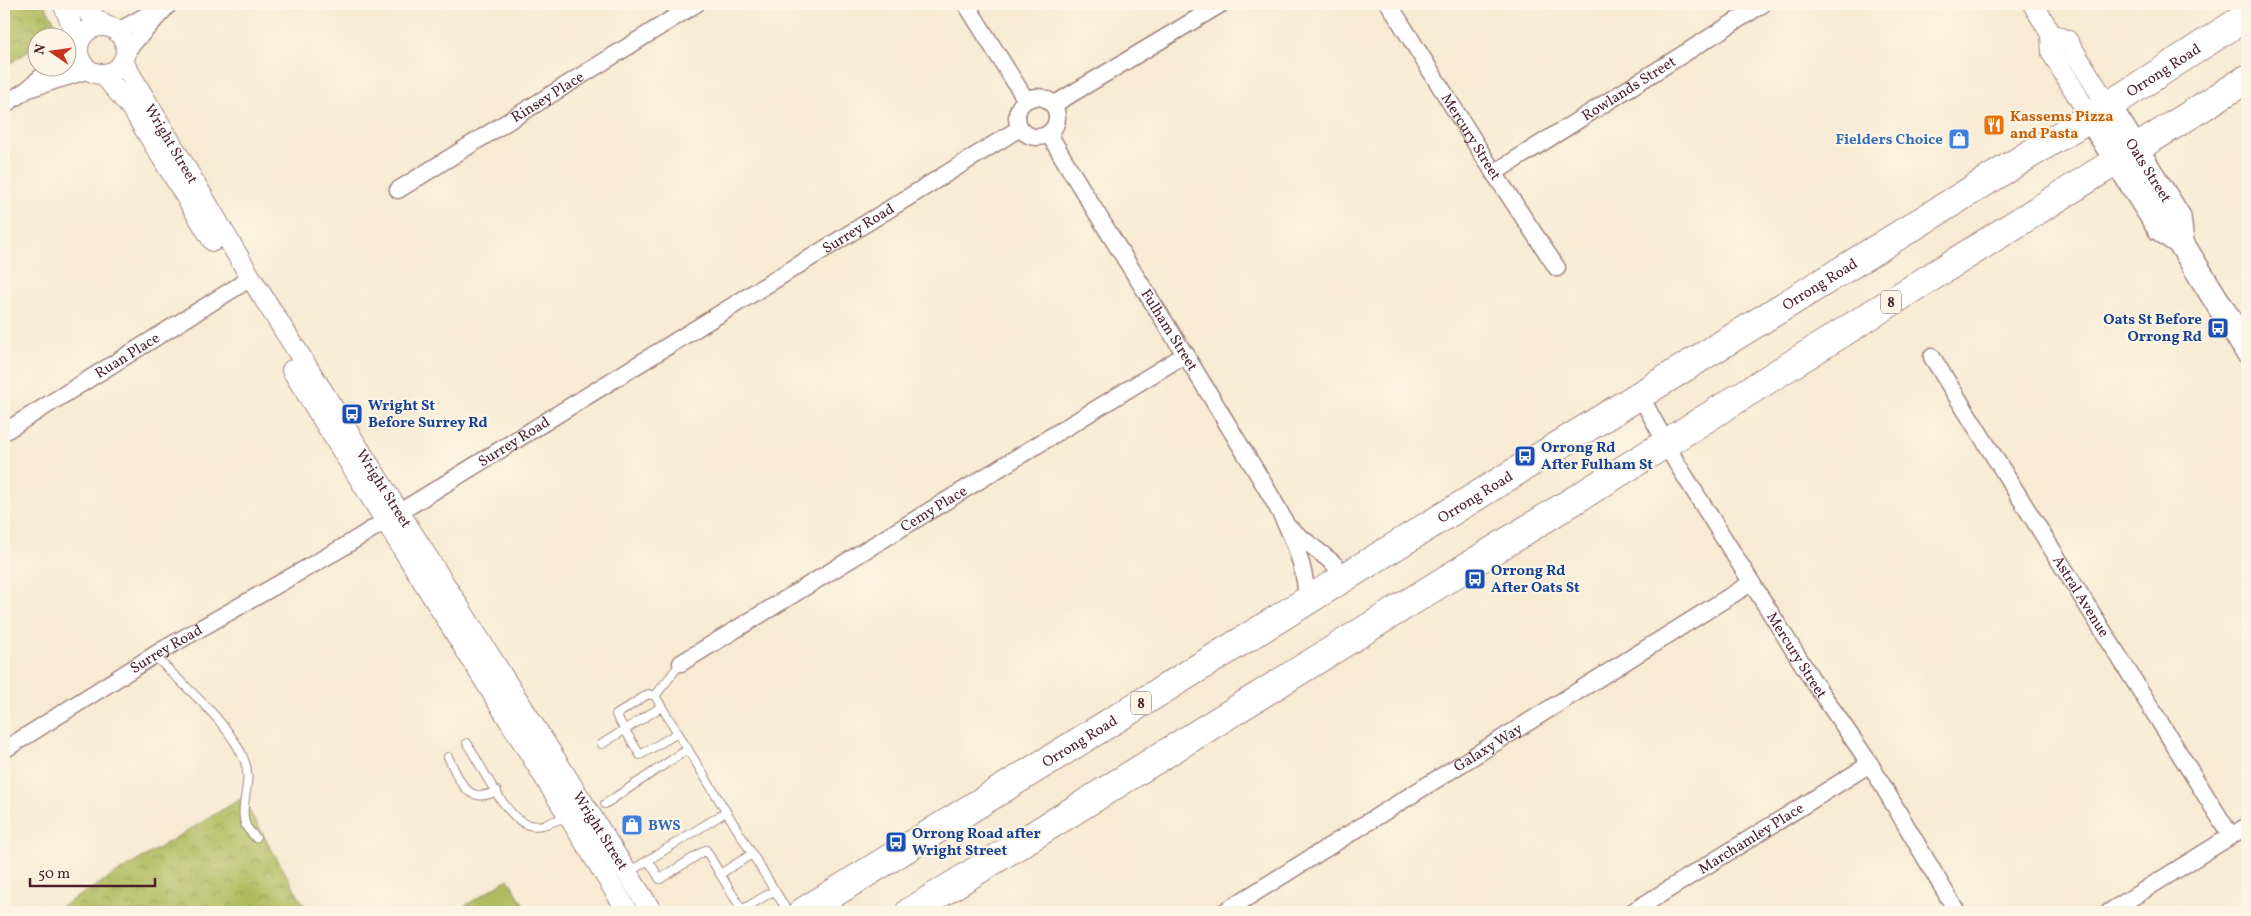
<svg xmlns="http://www.w3.org/2000/svg" width="2251" height="916" font-family="Vollkorn,serif">
<style>
.park{fill:url(#park-crowns);stroke:#7c6d44}
.pitch{fill:#afbb5d;stroke:#7c6d44}
.lines{fill:none;stroke-linecap:round;stroke-linejoin:round}
.service-casing{stroke:#a1847f;stroke-width:10}
.minor-casing{stroke:#a1847f;stroke-width:19}
.tertiary-casing{stroke:#a1847f;stroke-width:22}
.primary-casing{stroke:#a1847f;stroke-width:28}
.trunk-casing{stroke:#a1847f;stroke-width:30}
.service{stroke:#fff;stroke-width:8}
.minor{stroke:#fff;stroke-width:16}
.tertiary{stroke:#fff;stroke-width:20}
.primary{stroke:#fff;stroke-width:25}
.trunk{stroke:#fff;stroke-width:28}
.labels{text-anchor:middle;stroke-width:4.5;stroke-linejoin:round;paint-order:stroke}
.shield{fill:#fcf5e5;stroke:#7f5f63;stroke-width:1}
.shield-label{font-size:14px;font-weight:bold;fill:#4a1f2b}
.street-label{font-size:15px;fill:#4a1f2b;stroke:#fcf5e5}
.food-label{font-size:15px;font-weight:bold;fill:#c56008;stroke:#fcf5e5;text-anchor:start}
.shop-label{font-size:15px;font-weight:bold;fill:#366cbe;stroke:#fcf5e5;text-anchor:end}
.transit-label{font-size:15px;font-weight:bold;fill:#164399;stroke:#fcf5e5;text-anchor:start}
</style>
<defs>
<pattern id="park-crowns" width="20" height="18" patternUnits="userSpaceOnUse" patternTransform="scale(1.25)"><rect width="20" height="18" fill="#afbb5d"/><path d="M2 6a3 3 0 1 1 6 0M12 15a3 3 0 1 1 6 0" fill="none" stroke="#90974d"/></pattern>
</defs>
<rect width="100%" height="100%" fill="#fcf5e5"/>
<filter id="ink" filterUnits="userSpaceOnUse"><feTurbulence type="fractalNoise" baseFrequency=".02" numOctaves="2"/><feDisplacementMap in="SourceGraphic" scale="10" xChannelSelector="R" yChannelSelector="G"/><feConvolveMatrix kernelMatrix="1 2 1 2 8 2 1 2 1" color-interpolation-filters="sRGB"/></filter>
<filter id="wash" filterUnits="userSpaceOnUse"><feTurbulence type="fractalNoise" baseFrequency=".0096" numOctaves="4" result="noise"/><feDisplacementMap in="SourceGraphic" scale="20" xChannelSelector="R" yChannelSelector="G"/><feGaussianBlur stdDeviation="1.12" result="paint"/><feColorMatrix in="noise" values="0 0 0 0 0 0 0 0 0 0 0 0 0 0 0 0 0 1.4 0 .05"/><feComposite in="paint" operator="in"/></filter>
<g filter="url(#wash)">
<rect width="100%" height="100%" fill="#f8ead3"/>
<path class="park" d="M 4,4 L 44,4 L 61,32 L 52,37 L 38,38 L 37,46 L 4,67 Z
M 242,798 L 308,912 L 52,912 Z"/>
<path class="pitch" d="M 508,879 L 527,910 L 524,912 L 455,912 Z"/>
</g>
<g filter="url(#ink)">
<g class="lines">
<g class="service-casing">
<path id="service" d="M 154,655 C 183,686 231,723 245,762 C 253,783 238,807 246,826 C 248,830 253,834 256,838
M 655,696 L 681,663
M 678,733 L 640,755 L 616,715 L 648,694 L 655,696 L 788,912
M 467,743 C 480,763 506,820 529,825 C 542,828 555,821 566,816
M 602,744 L 661,707
M 448,757 C 460,780 466,806 497,791
M 605,804 L 688,749
M 752,854 L 720,874 L 742,910 L 775,890
M 648,860 L 660,879 L 706,850 L 720,874
M 629,872 L 726,812"/>
</g>
<g class="minor-casing">
<g id="minor">
<path d="M 966,4 L 1026,100"/>
<path id="s1" d="M 1389,4 L 1494,173 L 1557,268"/>
<path d="M 118,31 L 160,8"/>
<path d="M 127,50 L 169,4"/>
<path d="M 68,54 L 78,45"/>
<path d="M 28,89 L 89,70"/>
<circle cx="1037" cy="117" r="20"/>
<path d="M 4,105 L 28,89 L 51,68"/>
<path d="M 1053,105 L 1221,4"/>
<path id="s2" d="M 1049,134 C 1107,234 1172,330 1231,430 C 1262,483 1304,537 1307,600"/>
<path id="s3" d="M 1494,173 L 1763,4"/>
<path id="s4" d="M 398,190 L 696,4"/>
<path id="s5" d="M 1932,357 L 2231,836"/>
<path id="s6" d="M 1640,395 L 1676,462 L 1815,684 L 1870,764 L 1957,912"/>
<path id="s7" d="M 4,432 L 251,278"/>
<path d="M 1289,528 L 1332,562 L 1346,577"/>
<path id="s8" d="M 681,663 L 1186,354"/>
<path id="s9" d="M 4,750 L 159,652 L 340,549 L 1020,128"/>
<path id="s10" d="M 1224,912 L 1751,583"/>
<path id="s11" d="M 1632,912 L 1870,764"/>
<path d="M 2109,912 L 2247,826"/>
</g>
</g>
<g class="tertiary-casing">
<g id="tertiary">
<path d="M 63,4 L 79,41"/>
<path d="M 81,4 L 92,16 L 104,25"/>
<path d="M 2033,4 L 2051,34 L 2052,53 L 2090,117"/>
<circle cx="102" cy="50" r="24"/>
<path d="M 2051,34 L 2067,40 L 2108,106"/>
<path id="s12" d="M 123,62 L 251,278 L 652,912"/>
<path d="M 103,74 L 133,110 L 213,241"/>
<path d="M 292,370 L 628,912"/>
</g>
</g>
<g class="primary-casing">
<g id="primary">
<path id="s13" d="M 2108,106 L 2178,217 L 2181,243"/>
<path d="M 2090,117 L 2160,228 L 2181,243 L 2247,350"/>
</g>
</g>
<g class="trunk-casing">
<g id="trunk">
<path id="s14" d="M 803,912 L 2108,106 L 2247,16"/>
<path d="M 910,912 L 1665,444 L 2247,79"/>
</g>
</g>
<use href="#service" class="service"/>
<use href="#minor" class="minor"/>
<use href="#tertiary" class="tertiary"/>
<use href="#primary" class="primary"/>
<use href="#trunk" class="trunk"/>
</g>
</g>
<defs>
<g id="restaurant-square" transform="scale(1.125)"><rect x="-9" y="-9" width="18" height="18" rx="4" fill="#e8710a" stroke="#fcf5e5"/><path d="M-5-6h1v4h1v-4h1v4h1v-4h1v5L-1.5 .5V6h-2V.5L-5-1ZM5-6V6H3V1.5H1.5Q1.5-4 5-6Z" fill="#fff"/></g>
<g id="shop-square" transform="scale(1.125)"><rect x="-9" y="-9" width="18" height="18" rx="4" fill="#3f7fe0" stroke="#fcf5e5"/><path d="M-5-2.5h2.3a2.7 3.5 0 0 1 5.4 0H5L5.5 6h-11ZM-1.5-2.5h3a1.5 2.3 0 0 0-3 0Z" fill="#fff"/></g>
<g id="bus-square" transform="scale(1.125)"><rect x="-9" y="-9" width="18" height="18" rx="4" fill="#1a4fb4" stroke="#fcf5e5"/><path d="M-5-6H5V4H4V6H2V4H-2V6H-4V4H-5ZM-3.5-4V0h7V-4ZM-3.5 1.2v1.5H-2V1.2ZM2 1.2v1.5H3.5V1.2Z" fill="#fff"/></g>
</defs>
<g fill-rule="evenodd">
<use href="#restaurant-square" x="1994" y="125"/>
<use href="#shop-square" x="1959" y="139"/>
<use href="#bus-square" x="2218" y="328"/>
<use href="#bus-square" x="352" y="414"/>
<use href="#bus-square" x="1525" y="456"/>
<use href="#bus-square" x="1475" y="579"/>
<use href="#shop-square" x="632" y="825"/>
<use href="#bus-square" x="896" y="842"/>
</g>
<g class="labels">
<g class="shield">
<rect x="1881" y="290.5" width="20" height="23" rx="4"/>
<rect x="1131" y="691.5" width="20" height="23" rx="4"/>
</g>
<g class="shield-label">
<text x="1891" y="307">8</text>
<text x="1141" y="708">8</text>
</g>
<g class="street-label">
<text dy="5" stroke="none"><textPath href="#s14" startOffset="1600">Orrong Road</textPath></text>
<text dy="5" stroke="none"><textPath href="#s3" startOffset="159">Rowlands Street</textPath></text>
<text dy="5" stroke="none"><textPath href="#s4" startOffset="176">Rinsey Place</textPath></text>
<text dy="5" stroke="none"><textPath href="#s1" startOffset="156">Mercury Street</textPath></text>
<text dy="5" stroke="none"><textPath href="#s12" startOffset="95">Wright Street</textPath></text>
<text dy="5" stroke="none"><textPath href="#s13" startOffset="76">Oats Street</textPath></text>
<text dy="5" stroke="none"><textPath href="#s9" startOffset="1001">Surrey Road</textPath></text>
<text dy="5" stroke="none"><textPath href="#s14" startOffset="1195">Orrong Road</textPath></text>
<text dy="5" stroke="none"><textPath href="#s2" startOffset="230">Fulham Street</textPath></text>
<text dy="5" stroke="none"><textPath href="#s7" startOffset="145">Ruan Place</textPath></text>
<text dy="5" stroke="none"><textPath href="#s9" startOffset="596">Surrey Road</textPath></text>
<text dy="5" stroke="none"><textPath href="#s12" startOffset="500">Wright Street</textPath></text>
<text dy="5" stroke="none"><textPath href="#s14" startOffset="790">Orrong Road</textPath></text>
<text dy="5" stroke="none"><textPath href="#s8" startOffset="296">Cemy Place</textPath></text>
<text dy="5" stroke="none"><textPath href="#s5" startOffset="282">Astral Avenue</textPath></text>
<text dy="5" stroke="none"><textPath href="#s9" startOffset="191">Surrey Road</textPath></text>
<text dy="5" stroke="none"><textPath href="#s6" startOffset="304">Mercury Street</textPath></text>
<text dy="5" stroke="none"><textPath href="#s14" startOffset="325">Orrong Road</textPath></text>
<text dy="5" stroke="none"><textPath href="#s10" startOffset="311">Galaxy Way</textPath></text>
<text dy="5" stroke="none"><textPath href="#s12" startOffset="905">Wright Street</textPath></text>
<text dy="5" stroke="none"><textPath href="#s11" startOffset="140">Marchamley Place</textPath></text>
</g>
<g class="food-label">
<text x="2010" y="121">Kassems Pizza<tspan x="2010" dy="17">and Pasta</tspan></text>
</g>
<g class="shop-label">
<text x="1943" y="144">Fielders Choice</text>
<text x="648" y="830" text-anchor="start">BWS</text>
</g>
<g class="transit-label">
<text x="2202" y="324" text-anchor="end">Oats St Before<tspan x="2202" dy="17">Orrong Rd</tspan></text>
<text x="368" y="410">Wright St<tspan x="368" dy="17">Before Surrey Rd</tspan></text>
<text x="1541" y="452">Orrong Rd<tspan x="1541" dy="17">After Fulham St</tspan></text>
<text x="1491" y="575">Orrong Rd<tspan x="1491" dy="17">After Oats St</tspan></text>
<text x="912" y="838">Orrong Road after<tspan x="912" dy="17">Wright Street</tspan></text>
</g>
</g>
<rect width="2251" height="916" fill="none" stroke="#fcf5e5" stroke-width="20"/>
<g transform="translate(52 52) rotate(283)"><circle r="24" fill="#fcf5e5" stroke="#b59f9b"/>
<path d="M0-4L9 19L0 12L-9 19Z" fill="#c8321e"/>
<text y="-8" font-size="14" font-weight="bold" text-anchor="middle" fill="#4a1f2b">N</text>
</g>
<path d="M30 878v8h125v-8" fill="none" stroke="#4a1f2b" stroke-width="2.5"/>
<text x="38" y="878" font-size="15" fill="#4a1f2b" stroke="#fcf5e5" stroke-width="4" paint-order="stroke">50 m</text>
</svg>
